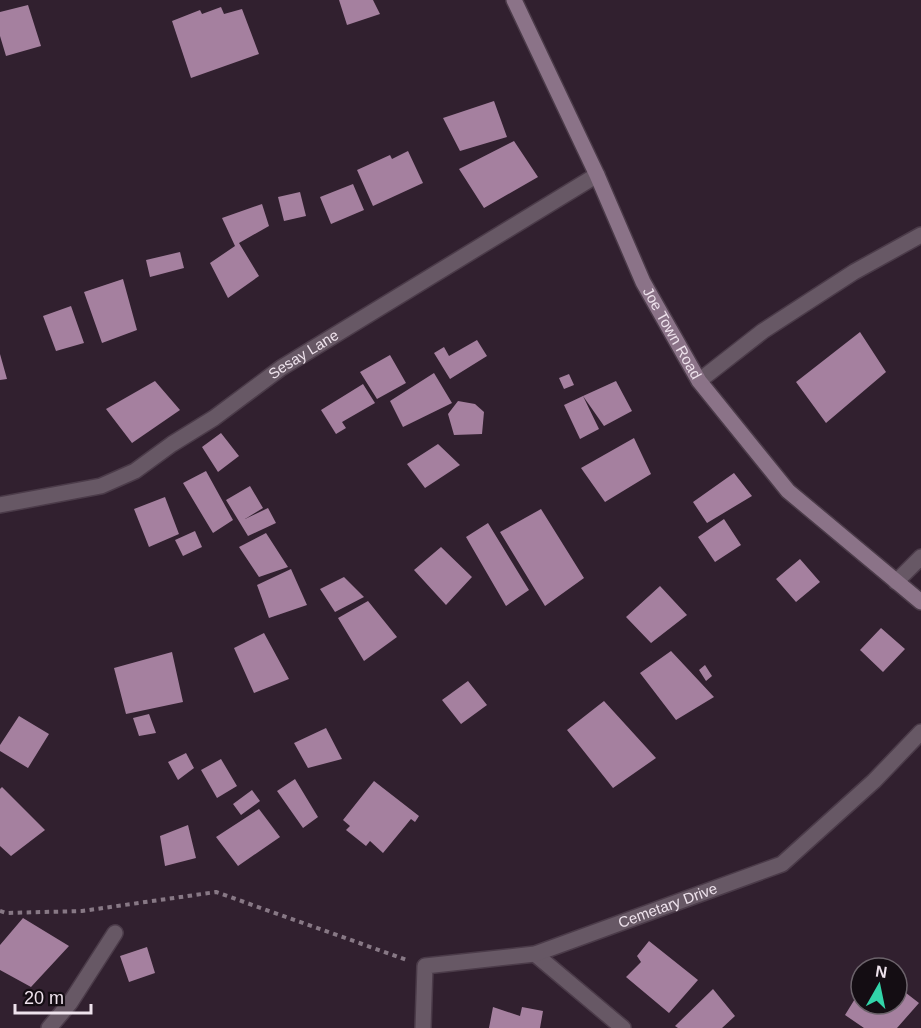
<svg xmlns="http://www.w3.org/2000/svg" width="921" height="1028" font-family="Arial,sans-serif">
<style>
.building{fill:#a5809f}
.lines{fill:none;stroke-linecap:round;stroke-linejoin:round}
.street-casing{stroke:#4b3b49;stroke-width:18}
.secondary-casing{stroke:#4b3b49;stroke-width:18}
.path{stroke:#877885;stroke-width:4;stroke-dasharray:4.5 4.5;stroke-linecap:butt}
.street{stroke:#675865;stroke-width:15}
.secondary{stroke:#8b7388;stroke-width:15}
.labels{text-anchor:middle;stroke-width:6;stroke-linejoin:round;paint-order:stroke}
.street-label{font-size:15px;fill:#eee2ec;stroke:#140d13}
</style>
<rect width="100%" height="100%" fill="#31202f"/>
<path class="building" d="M 339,0 L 373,0 L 380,14 L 347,25 Z
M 28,5 L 41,46 L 6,56 L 0,36 L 0,12 Z
M 221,7 L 224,14 L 242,9 L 259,54 L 191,78 L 172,21 L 200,10 L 202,14 Z
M 494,101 L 507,137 L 460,151 L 443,118 Z
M 514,141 L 538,177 L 484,208 L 459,169 Z
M 408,151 L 423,183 L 373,206 L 357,170 L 390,155 L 392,159 Z
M 353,184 L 364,210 L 331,224 L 320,197 Z
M 300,192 L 306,216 L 284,221 L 278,197 Z
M 262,204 L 269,226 L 239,243 L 259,276 L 228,298 L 210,263 L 235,246 L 222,218 Z
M 180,252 L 184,268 L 150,277 L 146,260 Z
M 123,279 L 137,330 L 102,343 L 84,292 Z
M 71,306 L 84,343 L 56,351 L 43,316 Z
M 860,332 L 886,372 L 826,423 L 796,382 Z
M 477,340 L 487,356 L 450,379 L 434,353 L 444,347 L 449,356 Z
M 0,354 L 7,379 L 0,380 Z
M 390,355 L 406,383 L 377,399 L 360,372 Z
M 434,373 L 452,403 L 403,427 L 390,401 Z
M 569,374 L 574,385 L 564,389 L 559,378 Z
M 155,381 L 180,410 L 132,443 L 106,409 Z
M 616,381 L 632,411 L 604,426 L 583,396 Z
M 363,384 L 375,403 L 342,422 L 346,428 L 336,434 L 321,410 Z
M 583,396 L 599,429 L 580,439 L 564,405 Z
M 458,401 L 475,404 L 484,412 L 482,434 L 454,435 L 448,414 Z
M 221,433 L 239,456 L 218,472 L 202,447 Z
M 634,438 L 651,474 L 605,502 L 581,468 Z
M 438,444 L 460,465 L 425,488 L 407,464 Z
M 206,471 L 233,520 L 213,533 L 183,483 Z
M 734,473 L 752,496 L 707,523 L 693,502 Z
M 250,486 L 263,508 L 245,519 L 268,508 L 276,523 L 248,536 L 226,500 Z
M 165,497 L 179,534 L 149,547 L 134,509 Z
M 541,509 L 584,578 L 545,606 L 500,532 Z
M 724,519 L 741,545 L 715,562 L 698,537 Z
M 488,523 L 529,590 L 506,606 L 466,537 Z
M 195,531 L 202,547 L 183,556 L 175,540 Z
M 266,533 L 288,567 L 259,577 L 239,547 Z
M 441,547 L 472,577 L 446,605 L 414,570 Z
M 800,559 L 820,582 L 796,602 L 776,579 Z
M 291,569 L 307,605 L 269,618 L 257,585 Z
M 344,577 L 364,597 L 335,612 L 320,589 Z
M 660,586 L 687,615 L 651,643 L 626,617 Z
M 368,601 L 397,637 L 364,661 L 338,618 Z
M 881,628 L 905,649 L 883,672 L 860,650 Z
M 264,633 L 289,679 L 254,693 L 234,648 Z
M 671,651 L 714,697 L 676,720 L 640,673 Z
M 172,652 L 183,702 L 126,714 L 114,668 Z
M 705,665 L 712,676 L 706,681 L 699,670 Z
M 468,681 L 487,705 L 461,724 L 442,700 Z
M 604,701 L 656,758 L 613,788 L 567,730 Z
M 149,714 L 156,733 L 139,736 L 133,718 Z
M 19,716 L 49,734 L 28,768 L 0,751 L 0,745 Z
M 326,728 L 342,759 L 308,768 L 294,743 Z
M 186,753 L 194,768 L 178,780 L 168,762 Z
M 221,759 L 237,786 L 217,798 L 201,770 Z
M 295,779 L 318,817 L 303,828 L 277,791 Z
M 374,781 L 419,816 L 415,822 L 411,819 L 383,853 L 370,841 L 366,846 L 346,830 L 350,826 L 343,820 Z
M 2,787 L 45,830 L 11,856 L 0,846 L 0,789 Z
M 252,790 L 260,801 L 241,815 L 233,804 Z
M 259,809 L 280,837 L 238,866 L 216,837 Z
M 188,825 L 196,858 L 165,866 L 160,836 Z
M 23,918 L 69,946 L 31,987 L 0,970 L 0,945 Z
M 649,941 L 698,980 L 669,1013 L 626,977 L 641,962 L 637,956 Z
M 147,947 L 155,973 L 129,982 L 120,956 Z
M 897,986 L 919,1003 L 897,1028 L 864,1028 L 845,1015 L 861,989 L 861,1004 L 897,1004 Z
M 713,989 L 735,1016 L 722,1028 L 678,1028 L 675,1026 Z
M 493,1007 L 520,1016 L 522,1007 L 543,1011 L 540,1028 L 489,1028 Z"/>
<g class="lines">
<g class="street-casing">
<g id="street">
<path d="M 699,381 L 763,331 L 854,272 L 921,235"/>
<path id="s1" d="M 0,505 L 101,486 L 135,471 L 172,444 L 214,418 L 281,368 L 597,175"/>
<path d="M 896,582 L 921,557"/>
<path d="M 535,954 L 623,1028"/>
<path d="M 49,1028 L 70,1003 L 115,933"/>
<path id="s2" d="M 423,1028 L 425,966 L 535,954 L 782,864 L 874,781 L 921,732"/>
</g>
</g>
<g class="secondary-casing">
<g id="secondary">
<path id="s3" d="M 514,0 L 597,175 L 643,282 L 699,381 L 788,491 L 921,602"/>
</g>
</g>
<path class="path" d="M 0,911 L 6,913 L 82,911 L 216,892 L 407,960"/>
<use href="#street" class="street"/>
<use href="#secondary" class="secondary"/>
</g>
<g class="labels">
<g class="street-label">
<text dy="5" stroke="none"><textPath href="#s3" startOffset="369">Joe Town Road</textPath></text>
<text dy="5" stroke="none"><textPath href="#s1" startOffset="345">Sesay Lane</textPath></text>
<text dy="5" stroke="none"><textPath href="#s2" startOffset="314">Cemetary Drive</textPath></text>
</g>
</g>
<g transform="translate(879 986) rotate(9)"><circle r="28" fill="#140d13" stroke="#6b626a" stroke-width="1.5"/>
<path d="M0-4.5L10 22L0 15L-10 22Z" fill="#32d4a9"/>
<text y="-9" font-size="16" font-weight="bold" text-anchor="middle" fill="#eee2ec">N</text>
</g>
<path d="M15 1004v9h76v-9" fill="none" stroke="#eee2ec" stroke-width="3"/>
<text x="24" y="1004" font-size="18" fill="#eee2ec" stroke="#140d13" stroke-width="4.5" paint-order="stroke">20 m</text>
</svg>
